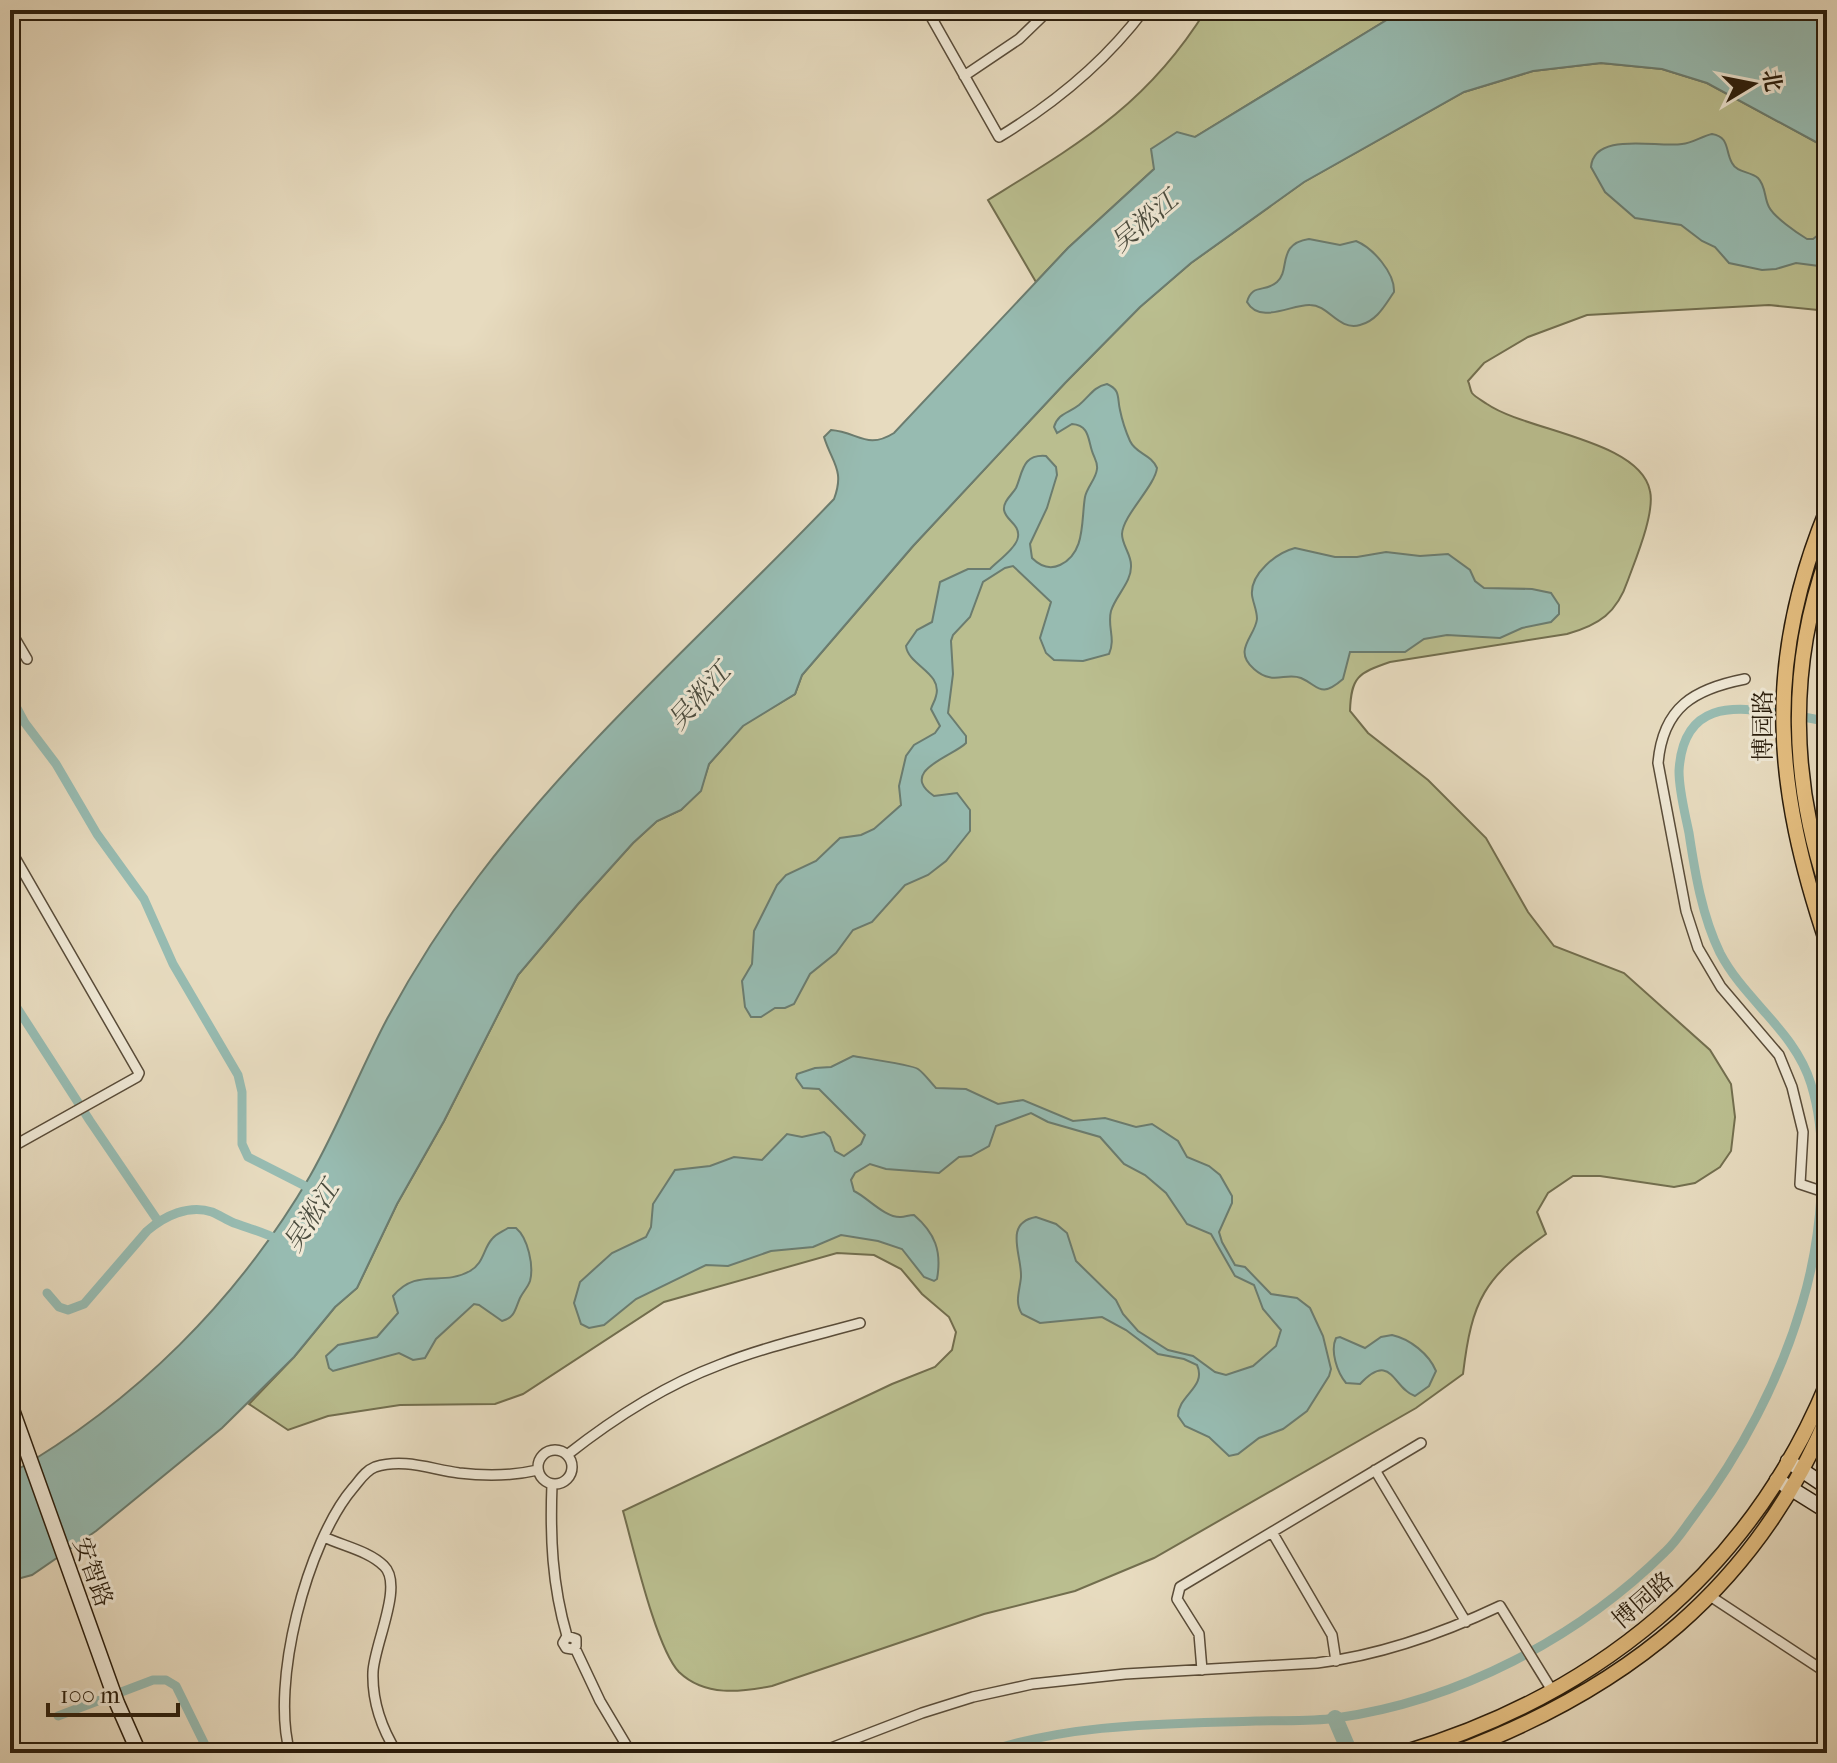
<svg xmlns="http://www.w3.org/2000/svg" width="1837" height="1763" font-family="'IM FELL French Canon','Noto Serif SC',serif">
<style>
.green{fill:#babe8f;stroke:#726e4e;stroke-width:2}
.water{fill:#97bbb1;stroke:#6b7c6f;stroke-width:2}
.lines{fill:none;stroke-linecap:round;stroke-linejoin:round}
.canal{stroke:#97bbb1;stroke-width:9}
.river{stroke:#97bbb1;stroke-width:16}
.street-casing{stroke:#594c39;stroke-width:12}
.secondary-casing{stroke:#2a1d0c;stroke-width:17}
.primary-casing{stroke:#2a1d0c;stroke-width:17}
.street{stroke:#efe8d5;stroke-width:9}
.secondary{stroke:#efe8d5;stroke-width:14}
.primary{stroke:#e4be80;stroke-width:14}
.labels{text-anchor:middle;stroke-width:6;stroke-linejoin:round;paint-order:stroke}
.street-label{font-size:24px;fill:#2a1d0c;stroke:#efe8d5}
.water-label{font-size:26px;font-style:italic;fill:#4b4c3e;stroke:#efe8d5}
</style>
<rect width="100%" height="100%" fill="#e7dbbf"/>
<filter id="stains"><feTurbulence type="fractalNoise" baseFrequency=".0025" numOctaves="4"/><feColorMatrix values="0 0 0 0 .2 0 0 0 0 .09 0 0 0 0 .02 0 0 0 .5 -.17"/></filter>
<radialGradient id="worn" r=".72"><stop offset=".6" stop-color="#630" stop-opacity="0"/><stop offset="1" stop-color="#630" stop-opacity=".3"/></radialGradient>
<path class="green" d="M 1206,10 L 1403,10 L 1195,137 L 1154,169 L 1068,248 L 1036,282 L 988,200 C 1080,143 1147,105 1206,10 Z
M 1601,63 L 1662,69 L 1707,83 L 1827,148 L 1827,308 L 1818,310 L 1769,305 L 1587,315 L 1528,337 L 1484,363 L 1468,381 C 1470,385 1470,390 1472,393 C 1475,397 1483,401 1487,404 C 1526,431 1640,440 1650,491 C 1655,513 1636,558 1628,580 C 1617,613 1599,625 1567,634 L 1390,662 C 1358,673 1351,677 1350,711 L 1368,733 L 1428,780 L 1486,838 L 1528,912 L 1554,946 L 1624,973 L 1710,1050 L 1731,1084 L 1735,1117 L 1731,1151 L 1720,1167 L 1695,1183 L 1674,1187 L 1600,1176 L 1573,1176 L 1548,1193 L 1537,1212 L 1546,1234 C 1484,1278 1472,1299 1463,1374 L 1416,1408 L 1154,1558 L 1075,1591 L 984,1614 L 772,1686 C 741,1692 705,1697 679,1672 C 656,1648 633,1546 623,1511 L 892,1384 L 935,1367 L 952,1350 L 956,1332 L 949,1317 L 922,1294 L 901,1269 L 874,1255 L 837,1253 L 664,1302 L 523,1394 L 495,1404 L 400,1405 L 328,1416 L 288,1430 L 249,1404 L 294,1357 L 335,1307 L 357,1288 L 397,1204 L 444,1121 L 518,975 L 578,904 L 633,843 L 657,821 L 681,810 L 700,791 L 709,764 L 743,725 L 795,694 L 802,675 L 913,546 L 1065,383 L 1140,307 L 1191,263 L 1304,182 L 1464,92 L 1533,71 Z"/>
<path class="water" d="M 1403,10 L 1827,10 L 1827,148 L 1707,83 L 1662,69 L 1601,63 L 1533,71 L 1464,92 L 1304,182 L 1191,263 L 1140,307 L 1065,383 L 913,546 L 802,675 L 795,694 L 743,726 L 709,764 L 701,791 L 681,810 L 657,821 L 633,843 L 578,904 L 518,975 L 444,1121 L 397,1204 L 357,1288 L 335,1307 L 294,1357 L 222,1428 L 96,1531 L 32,1575 L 10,1581 L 10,1474 C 135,1402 237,1301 310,1176 C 339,1125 360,1070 387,1019 C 414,969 444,922 478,877 C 582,739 715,624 834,499 C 845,470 832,463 824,437 L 831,430 C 858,432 867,450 894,433 L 1068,248 L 1154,169 L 1151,149 L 1177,132 L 1195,137 Z
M 1712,134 C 1730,137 1725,151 1732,163 C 1737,173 1750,171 1758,178 C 1766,186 1764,198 1769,207 C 1774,217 1797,233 1807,239 L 1813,239 L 1827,228 L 1827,267 L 1796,263 L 1776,269 L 1762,270 L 1729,263 L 1715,247 L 1702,241 L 1681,225 L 1635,218 L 1605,192 L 1591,167 C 1594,131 1657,148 1682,144 C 1693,143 1702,136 1712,134 Z
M 1309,239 L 1340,245 L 1356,241 C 1373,248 1395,273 1394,292 C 1385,305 1377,321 1360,325 C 1338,331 1329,305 1310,305 C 1292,304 1260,325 1247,302 C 1252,283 1265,293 1277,282 C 1291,270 1276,244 1309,239 Z
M 1107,384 C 1121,390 1117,398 1120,410 C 1122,420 1126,432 1130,441 C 1136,454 1151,454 1157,468 C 1155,486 1123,515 1122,534 C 1122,545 1131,554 1131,565 C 1132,582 1116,595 1111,611 C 1107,626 1116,639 1109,654 L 1083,661 L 1054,660 L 1046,653 L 1040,638 L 1051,602 L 1013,566 L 1005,568 L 983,582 L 970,617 L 953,635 L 951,641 L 953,674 L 948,713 L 966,736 L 966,743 C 954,756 897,771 934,796 L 957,793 L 970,810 L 970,831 L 946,861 L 928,875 L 905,885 L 872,922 L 853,930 L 836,953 L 810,974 L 794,1004 L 785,1008 L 775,1008 L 761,1017 L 751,1017 L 745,1007 L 742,981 L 752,964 L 754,931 L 777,885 L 786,875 L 816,861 L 840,838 L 861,835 L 874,829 L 901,805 L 899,786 L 906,756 L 914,745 L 935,733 L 940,726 L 931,709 C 932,705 935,701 936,696 C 943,673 908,665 906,646 L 917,630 L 932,622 L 940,582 L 968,569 L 990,569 C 998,561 1017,547 1018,537 C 1020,524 1006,521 1004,510 C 1003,501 1012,495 1016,488 C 1023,472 1022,454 1046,456 L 1056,467 L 1057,475 L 1047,508 L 1030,544 L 1032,558 C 1040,566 1049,570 1060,565 C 1086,553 1081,520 1085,497 C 1087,487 1096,479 1097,469 C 1098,462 1094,458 1092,451 C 1088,439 1089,425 1072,424 L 1057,433 L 1054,427 C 1058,413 1069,413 1079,405 C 1090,396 1093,387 1107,384 Z
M 1295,548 L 1335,557 L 1357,557 L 1386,552 L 1420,556 L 1448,554 L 1470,570 L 1475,581 L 1484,588 L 1532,589 L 1551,593 L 1559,605 L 1559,614 L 1551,622 L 1522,628 L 1500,638 L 1447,635 L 1424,639 L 1405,652 L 1350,652 L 1343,679 C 1320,699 1319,686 1301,678 C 1285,672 1273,686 1254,669 C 1232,650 1255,637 1257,619 C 1257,610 1253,603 1252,595 C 1250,574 1276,553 1295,548 Z
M 853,1056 C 864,1058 913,1065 918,1069 C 925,1074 930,1082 936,1088 L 966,1089 L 998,1104 L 1023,1100 L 1073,1121 L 1105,1118 L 1136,1127 L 1152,1124 L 1178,1141 L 1187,1157 L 1209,1166 L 1220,1175 L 1232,1196 L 1232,1203 L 1219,1232 L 1222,1242 L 1235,1265 L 1245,1267 L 1271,1294 L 1297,1298 L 1310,1308 L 1323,1336 L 1331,1369 L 1329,1376 L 1307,1411 L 1283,1429 L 1259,1438 L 1238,1454 L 1229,1456 L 1209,1437 L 1185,1426 L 1178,1416 C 1178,1395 1207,1387 1197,1365 L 1184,1359 L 1158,1354 L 1126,1330 L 1102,1317 L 1040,1323 L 1022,1314 C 1014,1302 1020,1290 1021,1277 C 1022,1255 1003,1223 1036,1217 L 1056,1224 L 1067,1233 L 1076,1261 L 1116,1300 L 1123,1314 L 1138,1331 L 1168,1350 L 1193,1356 L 1215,1372 L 1226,1375 L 1253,1366 L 1276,1346 L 1281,1330 L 1263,1309 L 1254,1285 L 1235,1276 L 1211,1234 L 1187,1224 L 1166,1193 L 1145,1175 L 1124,1164 L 1100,1137 L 1048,1122 L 1031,1113 L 996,1126 L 989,1146 L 971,1156 L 959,1157 L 939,1173 L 886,1169 L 870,1164 L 855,1173 L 851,1180 L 854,1191 C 867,1197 885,1218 901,1217 C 905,1217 909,1215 914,1215 C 935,1233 942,1251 937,1279 L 934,1281 L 924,1277 L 902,1249 L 878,1241 L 841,1235 L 813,1247 L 771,1251 L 728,1266 L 706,1265 L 636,1299 L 604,1325 L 589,1328 L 581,1324 L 574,1303 L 580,1282 L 612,1253 L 646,1237 L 651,1227 L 653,1204 L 675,1170 L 710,1166 L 734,1157 L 762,1160 L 787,1134 L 802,1137 L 824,1132 L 830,1137 L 835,1151 L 844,1156 L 861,1144 L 865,1135 L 819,1089 L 803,1088 L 796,1078 L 797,1074 L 815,1068 L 831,1067 Z
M 508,1228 L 516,1228 C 528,1238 534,1266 530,1281 C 528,1287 523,1292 520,1298 C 515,1309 515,1318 502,1321 L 479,1305 L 474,1304 L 436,1339 L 425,1358 L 413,1360 L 399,1353 L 340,1369 L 333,1371 L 329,1368 L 326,1356 L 338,1345 L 377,1337 L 398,1313 L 393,1296 C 417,1267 442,1287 470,1271 C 484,1263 483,1249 492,1239 C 496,1234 502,1232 508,1228 Z
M 1392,1335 C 1410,1339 1429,1354 1436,1371 L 1429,1386 L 1415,1396 C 1393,1389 1392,1350 1360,1384 L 1346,1383 C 1337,1372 1330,1351 1336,1338 L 1340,1337 L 1365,1348 L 1381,1337 Z"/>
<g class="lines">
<path class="canal" d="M 10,695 L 25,723 L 56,764 L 97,834 L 144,899 L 173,964 L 238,1075 L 242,1092 L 242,1144 L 248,1157 L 313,1190
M 10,997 L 90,1121 L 158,1221
M 47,1293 L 59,1307 L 68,1310 L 84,1304 L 147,1231 C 164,1216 189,1204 212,1212 C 219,1215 227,1220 234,1223 C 251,1229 266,1233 281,1241
M 58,1716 L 153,1680 L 166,1680 L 176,1686 L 209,1753
M 983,1753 C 1070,1723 1164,1724 1256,1721 C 1282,1720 1310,1722 1336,1718 C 1458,1701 1578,1638 1665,1552 C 1676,1542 1684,1529 1693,1517 C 1740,1455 1780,1380 1802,1304 C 1821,1241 1831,1148 1811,1084 C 1795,1031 1745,1001 1720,953 C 1702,916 1695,873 1689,833 C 1685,813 1679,791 1679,771 C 1683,702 1732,705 1783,714 C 1798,716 1813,718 1827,722"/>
<path class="river" d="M 1335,1718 L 1350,1753"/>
<g class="street-casing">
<path id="street" d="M 937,10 L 930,15 L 999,137 C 1055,103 1105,62 1144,10
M 964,76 L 1019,39 L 1049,10
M 10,630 L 27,659
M 1745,679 C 1694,689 1663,707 1658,763 L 1686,911 L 1698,948 L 1721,987 L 1779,1055 L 1792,1087 L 1803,1132 L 1800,1184 L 1827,1193
M 10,849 L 139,1073 L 137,1077 L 10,1148
M538 1467a17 17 0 1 1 34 0a17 17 0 1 1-34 0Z
M 567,1455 C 614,1418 663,1386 719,1365 C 764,1347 813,1336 860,1323
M 1375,1470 L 1466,1622
M 552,1484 C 550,1536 552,1585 567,1636 L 563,1643 L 566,1648 L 572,1649 L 576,1646 L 576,1639 L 567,1636
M 1272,1532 L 1332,1635 L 1336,1661
M 324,1537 C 343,1546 369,1551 384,1566 C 404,1585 374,1645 373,1672 C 372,1701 382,1729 397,1753
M 1710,1596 L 1827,1673
M 575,1648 L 600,1701 L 631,1753
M 1202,1670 L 1199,1634 L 1177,1599 L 1180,1587 L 1421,1443
M 290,1753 C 270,1684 307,1542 353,1488 C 360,1480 365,1471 375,1467 C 404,1458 430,1469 459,1473 C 485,1476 512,1476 538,1470
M 818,1753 L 922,1713 L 973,1697 L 1032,1684 L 1125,1674 L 1317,1663 C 1382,1655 1441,1634 1500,1606 L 1553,1692"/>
</g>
<g class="secondary-casing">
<path id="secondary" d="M 10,1404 L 117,1703 L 139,1753
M 1788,1461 L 1827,1487
M 1777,1480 L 1827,1511"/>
</g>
<g class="primary-casing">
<path id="primary" d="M 1827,510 C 1763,665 1775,788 1827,943
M 1827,558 C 1788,666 1791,780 1827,888
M 1403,1753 C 1596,1696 1749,1572 1827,1384
M 1455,1753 C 1626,1689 1754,1588 1827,1418"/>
</g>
<use href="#street" class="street"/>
<use href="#secondary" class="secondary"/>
<use href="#primary" class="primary"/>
</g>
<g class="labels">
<g class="street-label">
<text transform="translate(1763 726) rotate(-90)" y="8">博园路</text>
<text transform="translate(93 1572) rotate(70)" y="8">安智路</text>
<text transform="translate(1643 1600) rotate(-41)" y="8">博园路</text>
</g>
<g class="water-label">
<text transform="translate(1144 221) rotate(-40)" y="9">吴淞江</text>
<text transform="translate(699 696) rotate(-48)" y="9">吴淞江</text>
<text transform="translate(311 1216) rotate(-57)" y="9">吴淞江</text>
</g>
</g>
<rect width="1837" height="1763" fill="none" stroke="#e7dbbf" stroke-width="40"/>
<rect x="12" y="12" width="1813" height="1739" fill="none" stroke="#2a1d0c" stroke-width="4"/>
<rect x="20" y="20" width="1797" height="1723" fill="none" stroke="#2a1d0c" stroke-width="2"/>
<g transform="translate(1753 84) rotate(80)" stroke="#efe8d5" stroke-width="6" paint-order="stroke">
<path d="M0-6L14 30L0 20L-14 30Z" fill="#2a1d0c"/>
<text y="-12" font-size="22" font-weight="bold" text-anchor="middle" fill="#2a1d0c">北</text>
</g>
<path d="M48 1703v12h130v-12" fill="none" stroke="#2a1d0c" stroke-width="4"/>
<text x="60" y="1703" font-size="24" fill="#2a1d0c" stroke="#efe8d5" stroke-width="6" paint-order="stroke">100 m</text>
<rect width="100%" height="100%" filter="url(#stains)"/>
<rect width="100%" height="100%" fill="url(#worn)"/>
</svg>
